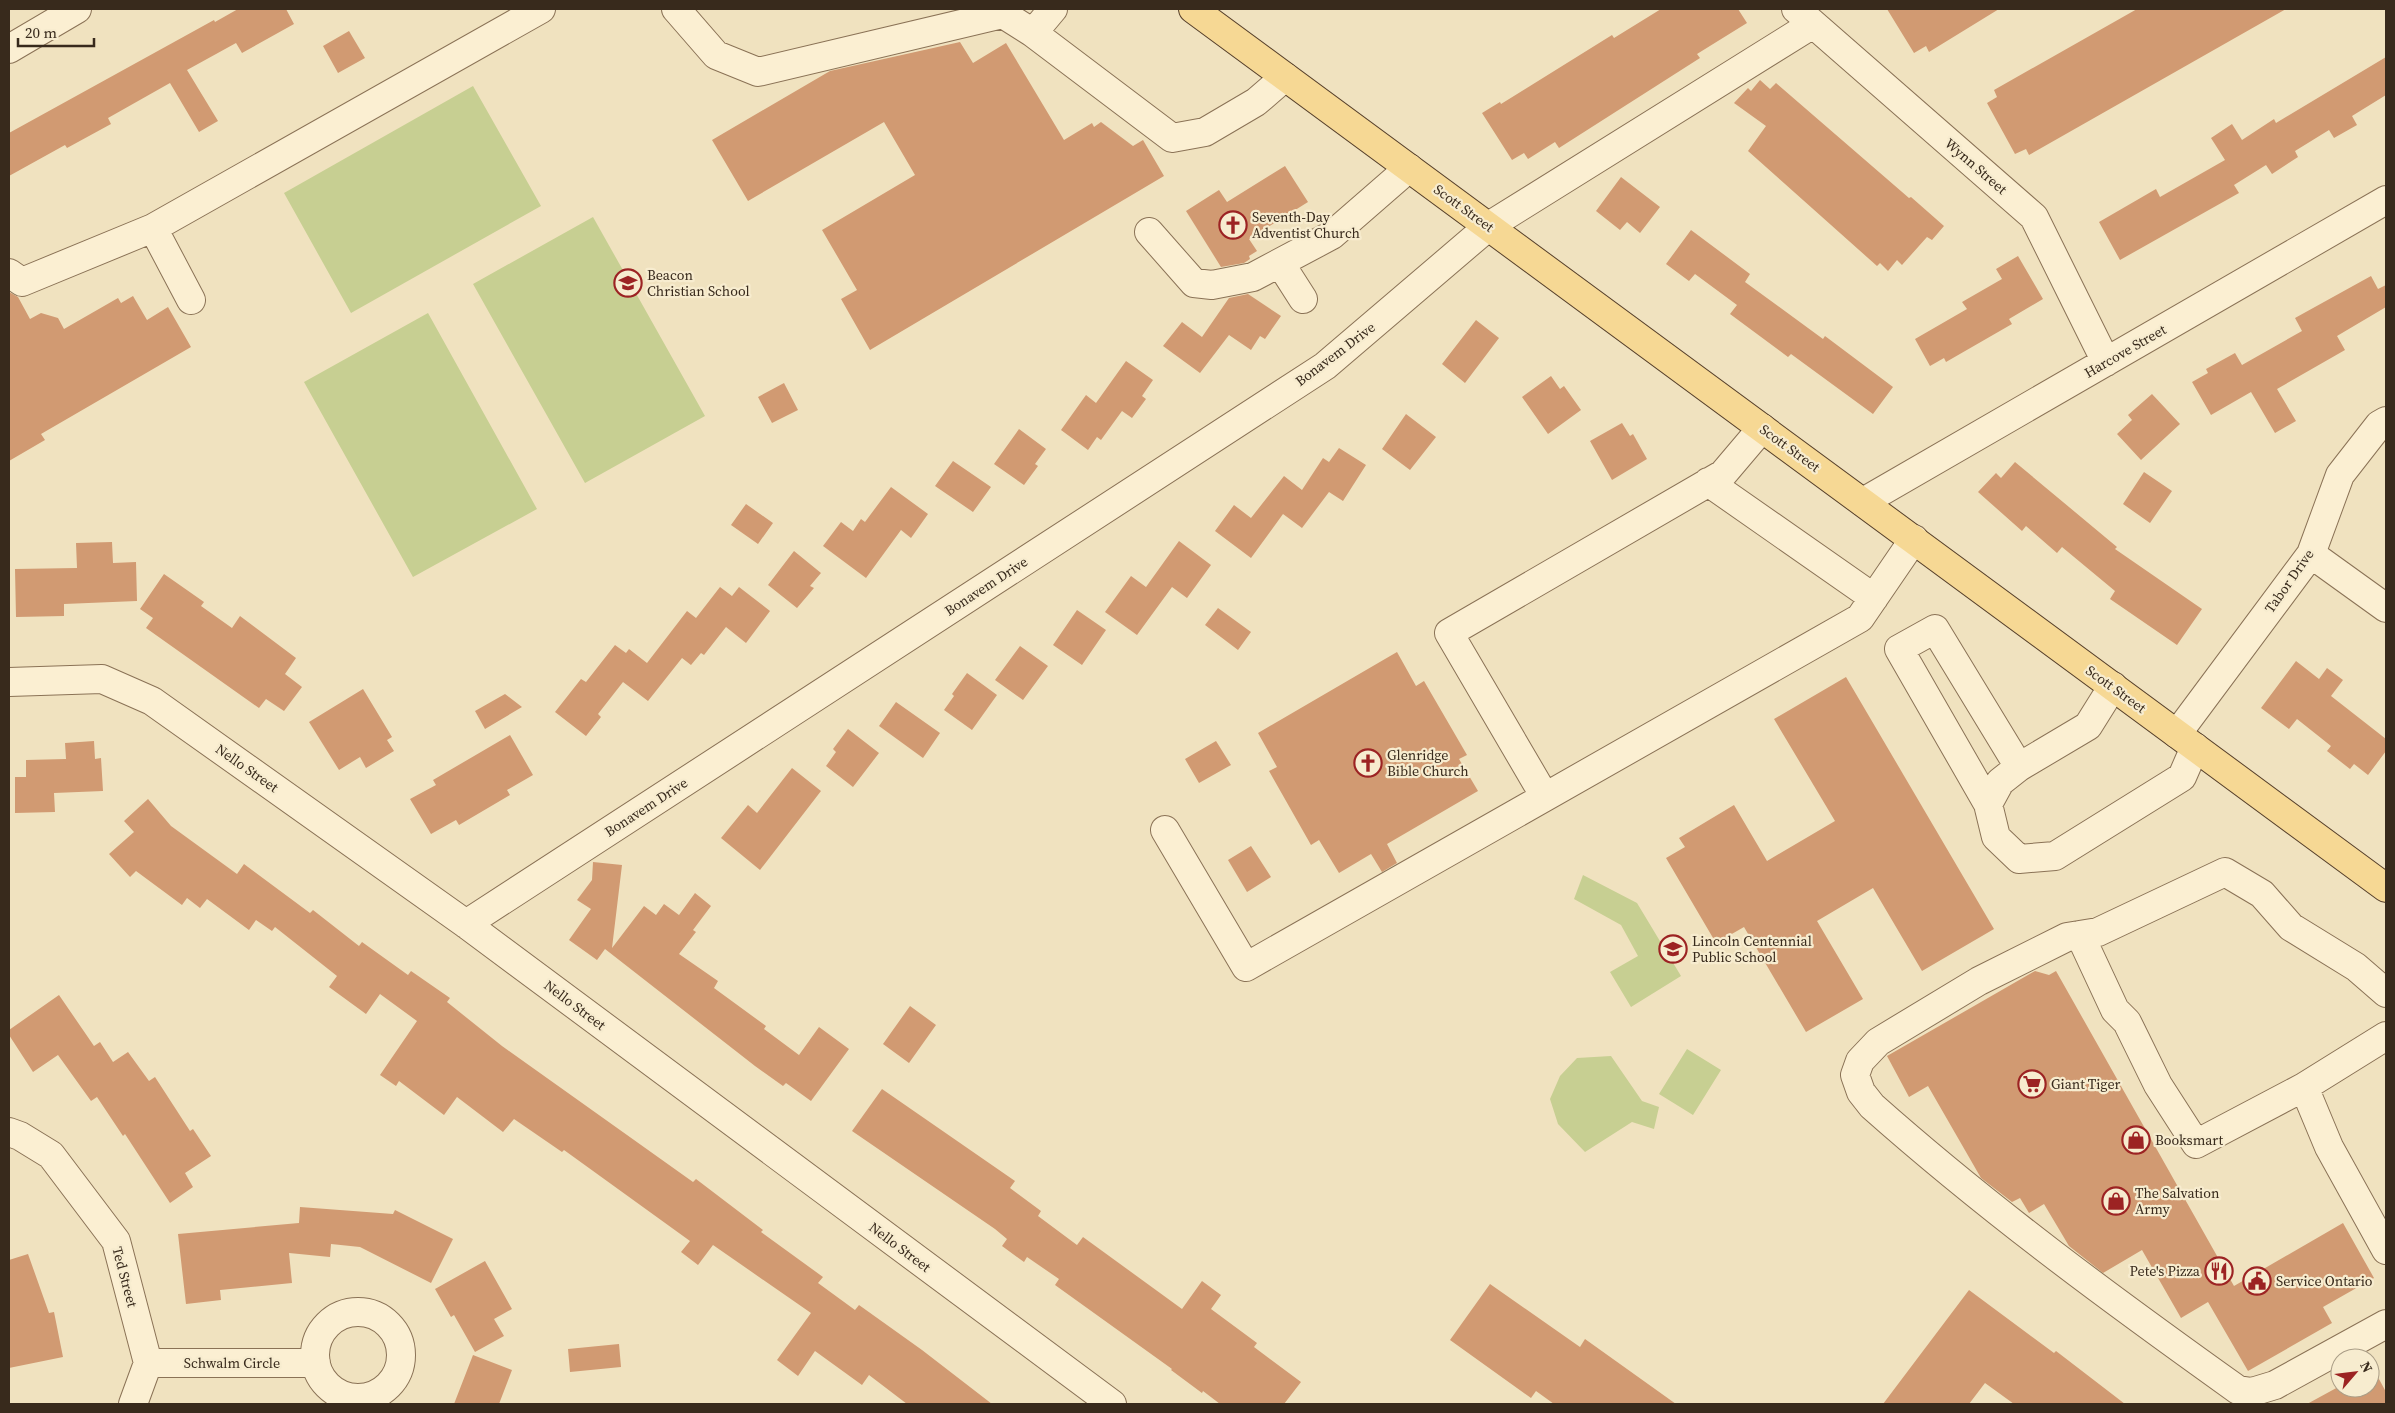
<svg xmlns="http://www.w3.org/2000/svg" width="2395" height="1413" font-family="'Source Serif 4',serif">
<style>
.green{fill:#c7cf92}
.building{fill:#d19a72}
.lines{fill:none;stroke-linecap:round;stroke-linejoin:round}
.minor-casing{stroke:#8a7256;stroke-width:30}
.major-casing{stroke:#57402b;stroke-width:30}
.minor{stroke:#fbefd2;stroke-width:28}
.major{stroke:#f6d894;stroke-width:28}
.labels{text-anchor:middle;stroke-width:4.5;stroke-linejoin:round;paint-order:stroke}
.street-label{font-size:14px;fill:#382a1c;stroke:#f7eccf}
.poi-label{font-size:14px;fill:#382a1c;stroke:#f7eccf;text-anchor:start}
</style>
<rect width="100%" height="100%" fill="#f0e2bf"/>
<path class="green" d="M 473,86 L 541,206 L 351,313 L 284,193 Z
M 593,217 L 705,416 L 585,483 L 473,284 Z
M 428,313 L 537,509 L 413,577 L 304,382 Z
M 1583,875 L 1637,903 L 1681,976 L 1631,1007 L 1610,972 L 1638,956 L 1621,925 L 1574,899 Z
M 1687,1049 L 1721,1070 L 1693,1115 L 1659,1094 Z
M 1611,1056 L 1642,1101 L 1659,1107 L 1654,1129 L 1632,1122 L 1585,1152 L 1558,1124 L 1550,1099 L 1560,1076 L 1577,1058 Z"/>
<path class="building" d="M 238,9 L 286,9 L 294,24 L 242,53 L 236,43 L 187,70 L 218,121 L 199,132 L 170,83 L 108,118 L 111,124 L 67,148 L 65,145 L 9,176 L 9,133 L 214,20 L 215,22 Z
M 1661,9 L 1738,9 L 1747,23 L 1697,54 L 1700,58 L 1559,148 L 1555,142 L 1528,159 L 1524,153 L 1512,160 L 1482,113 L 1500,102 L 1501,104 L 1612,35 L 1614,38 Z
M 1887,9 L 1999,9 L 1929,52 L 1926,46 L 1914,53 Z
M 2137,9 L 2286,9 L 2029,155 L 2026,149 L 2015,154 L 1987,103 L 1997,97 L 1994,90 Z
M 349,31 L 365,58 L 338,73 L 323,46 Z
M 960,42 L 973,63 L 1006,43 L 1064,140 L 1092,123 L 1094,127 L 1101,122 L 1133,146 L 1143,140 L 1164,176 L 870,350 L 841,299 L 857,290 L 822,230 L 915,175 L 884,122 L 748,201 L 712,140 L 830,71 Z
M 2386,57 L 2386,95 L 2352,116 L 2357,125 L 2334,138 L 2329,130 L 2295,151 L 2298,157 L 2272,174 L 2266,165 L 2234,185 L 2239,193 L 2120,260 L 2099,222 L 2156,189 L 2160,197 L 2225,160 L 2211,138 L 2232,124 L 2242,140 L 2274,119 L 2276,123 Z
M 1760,80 L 1770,89 L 1776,83 L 1909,198 L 1911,197 L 1944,226 L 1932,240 L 1927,237 L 1902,265 L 1897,260 L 1888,271 L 1880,263 L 1877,266 L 1748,151 L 1766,126 L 1734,103 L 1748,88 L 1751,91 Z
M 1285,166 L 1308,202 L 1249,239 L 1257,251 L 1249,256 L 1250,259 L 1244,263 L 1221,267 L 1186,211 L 1219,190 L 1227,202 Z
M 1621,177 L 1660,207 L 1640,233 L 1627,222 L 1620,230 L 1596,211 Z
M 1691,230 L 1750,274 L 1745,282 L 1823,339 L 1825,336 L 1893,387 L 1873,414 L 1791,354 L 1788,357 L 1730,314 L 1737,305 L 1695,274 L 1689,281 L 1666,264 Z
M 2018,256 L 2043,299 L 2009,319 L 2012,324 L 1946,362 L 1944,358 L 1930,366 L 1915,339 L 1967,309 L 1962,302 L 2002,279 L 1996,269 Z
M 2371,276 L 2378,289 L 2386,285 L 2386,307 L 2337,336 L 2345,350 L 2277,389 L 2296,421 L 2275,433 L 2251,392 L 2211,415 L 2192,382 L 2208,373 L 2206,369 L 2235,353 L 2242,365 L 2302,331 L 2295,318 Z
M 9,292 L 18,297 L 30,319 L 41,313 L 58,318 L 64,329 L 118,298 L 121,303 L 133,296 L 147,320 L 168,307 L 191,347 L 41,434 L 45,440 L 9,461 Z
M 1248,294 L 1281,316 L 1265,339 L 1260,336 L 1251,350 L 1229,335 L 1200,373 L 1163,346 L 1182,322 L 1202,337 L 1229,298 Z
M 1476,320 L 1499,338 L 1465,383 L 1442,364 Z
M 1126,361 L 1153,380 L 1142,396 L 1146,399 L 1132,418 L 1122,411 L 1101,440 L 1097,437 L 1088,450 L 1061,430 L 1086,395 L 1096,403 Z
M 1551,376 L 1560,389 L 1564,386 L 1581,410 L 1548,434 L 1522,397 Z
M 784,383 L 798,410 L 772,423 L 758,397 Z
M 2152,394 L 2180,424 L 2141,460 L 2117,434 L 2132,420 L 2128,415 Z
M 1406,414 L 1436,437 L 1410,470 L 1382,449 Z
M 1622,423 L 1630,436 L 1633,434 L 1647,459 L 1612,480 L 1590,441 Z
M 1019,429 L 1046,449 L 1035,464 L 1038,466 L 1024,485 L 994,464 Z
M 1339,448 L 1366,465 L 1343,501 L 1329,492 L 1302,528 L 1283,514 L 1251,558 L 1215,531 L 1234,505 L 1251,518 L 1284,476 L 1302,490 L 1323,458 L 1329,462 Z
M 953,461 L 991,487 L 973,512 L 935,486 Z
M 2015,462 L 2117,547 L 2115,549 L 2202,609 L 2177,645 L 2110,599 L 2115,591 L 2062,547 L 2057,553 L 2026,526 L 2022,531 L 1978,492 L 1996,473 L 2001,478 Z
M 2144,472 L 2172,491 L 2150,523 L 2123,504 Z
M 891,487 L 928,514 L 911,538 L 901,530 L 866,578 L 823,546 L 841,522 L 853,531 L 861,519 L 865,522 Z
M 746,504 L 773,523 L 758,544 L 731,525 Z
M 1179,541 L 1211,565 L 1187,598 L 1172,587 L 1137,635 L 1105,612 L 1131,576 L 1146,587 Z
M 112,542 L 113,563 L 136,562 L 137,601 L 64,604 L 64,616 L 16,617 L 15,569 L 77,568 L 76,543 Z
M 794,551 L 821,573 L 810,586 L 814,588 L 797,608 L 768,585 Z
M 164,574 L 204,602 L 201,606 L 232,628 L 240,616 L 296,658 L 285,674 L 302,687 L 284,711 L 266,699 L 259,708 L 146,628 L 153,618 L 140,609 Z
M 720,587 L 732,596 L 739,587 L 770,611 L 746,643 L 726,627 L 704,655 L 701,653 L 691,665 L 682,658 L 648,701 L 623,682 L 598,714 L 601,717 L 586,736 L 555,712 L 581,679 L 586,682 L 615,645 L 626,653 L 629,649 L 647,663 L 687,611 L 696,618 Z
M 1218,608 L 1251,632 L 1238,650 L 1205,625 Z
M 1077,610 L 1106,630 L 1082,665 L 1053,645 Z
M 1020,646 L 1048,666 L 1023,700 L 995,680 Z
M 1397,652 L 1416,686 L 1424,681 L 1467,755 L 1459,759 L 1478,791 L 1387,844 L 1397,863 L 1382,872 L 1371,854 L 1339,873 L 1319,840 L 1311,845 L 1269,771 L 1277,767 L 1258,733 Z
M 2296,661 L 2319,679 L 2327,668 L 2343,680 L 2331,696 L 2386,739 L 2386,751 L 2368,775 L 2354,764 L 2350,769 L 2327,751 L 2331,746 L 2297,719 L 2289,729 L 2261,708 Z
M 967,673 L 997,695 L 972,730 L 944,710 L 954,696 L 952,694 Z
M 1846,677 L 1994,929 L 1922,971 L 1873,888 L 1817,921 L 1863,999 L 1806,1032 L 1744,927 L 1716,943 L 1666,858 L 1685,847 L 1679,838 L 1734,805 L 1767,861 L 1835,821 L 1774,719 Z
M 363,689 L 392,737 L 387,740 L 394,751 L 366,768 L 360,757 L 339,770 L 309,722 Z
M 505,694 L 522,707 L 485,729 L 475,711 Z
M 896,702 L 940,733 L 923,758 L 879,726 Z
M 848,729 L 879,753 L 853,787 L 826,766 L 836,752 L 833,749 Z
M 510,735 L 533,775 L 507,790 L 510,795 L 459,825 L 456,820 L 431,834 L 410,799 L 436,785 L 433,780 Z
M 94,741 L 95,759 L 101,758 L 103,791 L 54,793 L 55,812 L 15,813 L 15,777 L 26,777 L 26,760 L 66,759 L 65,743 Z
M 1216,741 L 1231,765 L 1199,783 L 1185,759 Z
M 792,768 L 821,791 L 760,870 L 721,838 L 748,805 L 757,813 Z
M 148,799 L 171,826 L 237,874 L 244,864 L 310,913 L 313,910 L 359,946 L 362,942 L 408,975 L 411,971 L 450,998 L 447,1002 L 502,1046 L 693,1182 L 696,1179 L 763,1230 L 761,1232 L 823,1277 L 818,1283 L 855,1310 L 859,1305 L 922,1350 L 992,1404 L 907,1404 L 869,1375 L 862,1385 L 815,1351 L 798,1376 L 777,1360 L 811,1313 L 713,1245 L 698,1265 L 681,1252 L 690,1241 L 564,1150 L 562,1152 L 514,1119 L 503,1132 L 457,1097 L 444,1115 L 399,1081 L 396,1086 L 380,1075 L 417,1021 L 380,994 L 366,1014 L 329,987 L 337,976 L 275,927 L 272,931 L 256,920 L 249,930 L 207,899 L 200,908 L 187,898 L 182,905 L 136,871 L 130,877 L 109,854 L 134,832 L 124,821 Z
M 1251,846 L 1271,877 L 1247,892 L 1228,860 Z
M 593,862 L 622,865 L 612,948 L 644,906 L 656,915 L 664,904 L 679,915 L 695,893 L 711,906 L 693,930 L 696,932 L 679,954 L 718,981 L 714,988 L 766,1026 L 764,1029 L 799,1055 L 819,1027 L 849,1049 L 811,1101 L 786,1083 L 783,1086 L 755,1066 L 605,949 L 597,960 L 569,940 L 591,909 L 577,900 L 592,880 Z
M 2035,971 L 2049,975 L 2056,971 L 2234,1286 L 2343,1223 L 2374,1278 L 2323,1307 L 2332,1323 L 2248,1371 L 2208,1302 L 2181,1318 L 2142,1250 L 2103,1273 L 2069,1246 L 2044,1204 L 2029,1213 L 2020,1198 L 2012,1202 L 1981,1178 L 1928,1086 L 1909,1097 L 1887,1056 Z
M 59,995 L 94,1046 L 100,1042 L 113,1062 L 128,1052 L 149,1081 L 155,1077 L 190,1131 L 193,1129 L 211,1156 L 185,1173 L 193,1187 L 170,1203 L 125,1134 L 123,1136 L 97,1097 L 91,1101 L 58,1055 L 33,1072 L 9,1035 L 9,1030 Z
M 910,1006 L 936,1025 L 909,1063 L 883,1044 Z
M 882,1089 L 1015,1181 L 1010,1188 L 1041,1211 L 1038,1216 L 1077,1245 L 1083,1237 L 1182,1309 L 1202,1281 L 1221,1295 L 1211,1309 L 1257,1343 L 1254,1347 L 1301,1382 L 1284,1404 L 1220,1404 L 1203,1391 L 1202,1393 L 1171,1370 L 1172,1369 L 1055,1285 L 1059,1279 L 1027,1257 L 1024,1262 L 1002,1246 L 1007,1239 L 995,1229 L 852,1131 Z
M 300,1207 L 393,1214 L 395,1210 L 453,1239 L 431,1283 L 360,1247 L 331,1244 L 330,1257 L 289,1253 L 292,1283 L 220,1290 L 221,1300 L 186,1304 L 178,1234 L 299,1223 Z
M 28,1254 L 49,1313 L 54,1312 L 63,1357 L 9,1368 L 9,1260 Z
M 485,1261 L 512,1309 L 494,1319 L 504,1336 L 475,1352 L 454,1315 L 451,1317 L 435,1289 Z
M 1490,1284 L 1580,1347 L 1585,1339 L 1676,1404 L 1554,1404 L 1536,1391 L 1531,1398 L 1450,1340 Z
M 1969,1290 L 2054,1353 L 2056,1351 L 2125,1404 L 2014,1404 L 1985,1383 L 1969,1404 L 1883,1404 Z
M 619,1344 L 621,1367 L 570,1372 L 568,1349 Z
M 473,1355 L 512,1370 L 499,1404 L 454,1404 Z
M 2373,1368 L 2386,1392 L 2386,1404 L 2307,1404 L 2340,1386 L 2370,1388 L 2370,1370 Z"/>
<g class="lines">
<g class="minor-casing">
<path id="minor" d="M 676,9 L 716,55 L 758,72 L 1003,14 L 1033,33 L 1053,9
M 1796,9 L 2034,217 L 2106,362
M 1033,33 L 1172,138 L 1205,132 L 1256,102 L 1285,77
M 9,49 L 77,9
M 153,228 L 191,300
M 1149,232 L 1194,283 L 1212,285 L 1253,277 L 1332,235 L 1409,168
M 1280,263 L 1303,299
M 9,273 L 22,282 L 153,228 L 541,9
M 1708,482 L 1874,598
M 1863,502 L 2386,200
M 2311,554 L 2386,608
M 9,682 L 102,679 L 152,701 L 466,924 L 1112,1404
M 2113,686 L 2088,726 L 2019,767 L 2000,782 L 1988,804 L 1996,837 L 2019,859 L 2055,856 L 2182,777 L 2195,747
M 2177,734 L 2311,554 L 2340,475 L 2379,425 L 2386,421
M 1545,797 L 1449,633 L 1723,474 L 1762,428
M 1988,804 L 1899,649 L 1935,629 L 2019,767
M 1165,830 L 1246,967 L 1860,618 L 1914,539
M 466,924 L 1325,366 L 1489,226 L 1813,24
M 2080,935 L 2115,1010 L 2127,1022 L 2158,1085 L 2196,1144 L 2304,1087 L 2386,1036
M 2386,993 L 2356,967 L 2291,927 L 2262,894 L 2225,872 L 2098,932 L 2067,937 L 1979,981 L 1878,1042 L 1860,1061 L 1855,1075 L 1861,1092 L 1872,1106 C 1988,1209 2112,1300 2238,1390 L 2252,1392 L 2275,1385 L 2386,1324
M 2304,1087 L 2329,1147 L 2386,1250
M 9,1132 L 20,1136 L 51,1155 L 116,1241 L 148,1363 L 133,1404
M315 1355a43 43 0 1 1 86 0a43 43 0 1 1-86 0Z
M 148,1363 L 316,1363"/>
</g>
<g class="major-casing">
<path id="major" d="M 1193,9 L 2386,888"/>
</g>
<use href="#minor" class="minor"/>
<use href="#major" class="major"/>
</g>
<defs>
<g id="church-ring" transform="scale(1.4375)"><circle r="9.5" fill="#f7eccf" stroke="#9c2323" stroke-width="1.5"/><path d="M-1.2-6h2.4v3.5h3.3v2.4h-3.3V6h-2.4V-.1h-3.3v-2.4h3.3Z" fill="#9c2323"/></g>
<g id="school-ring" transform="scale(1.4375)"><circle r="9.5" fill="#f7eccf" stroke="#9c2323" stroke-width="1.5"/><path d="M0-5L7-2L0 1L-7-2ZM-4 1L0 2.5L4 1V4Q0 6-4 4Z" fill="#9c2323"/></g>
<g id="supermarket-ring" transform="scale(1.4375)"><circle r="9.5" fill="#f7eccf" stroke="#9c2323" stroke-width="1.5"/><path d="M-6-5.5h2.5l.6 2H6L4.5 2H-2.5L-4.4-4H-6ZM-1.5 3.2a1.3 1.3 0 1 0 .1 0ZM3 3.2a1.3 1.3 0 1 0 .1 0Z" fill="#9c2323"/></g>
<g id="shop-ring" transform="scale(1.4375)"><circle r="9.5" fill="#f7eccf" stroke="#9c2323" stroke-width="1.5"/><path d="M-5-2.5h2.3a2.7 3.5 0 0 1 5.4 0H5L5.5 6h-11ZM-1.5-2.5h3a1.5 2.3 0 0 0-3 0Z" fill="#9c2323"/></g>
<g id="restaurant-ring" transform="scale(1.4375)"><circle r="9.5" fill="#f7eccf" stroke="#9c2323" stroke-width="1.5"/><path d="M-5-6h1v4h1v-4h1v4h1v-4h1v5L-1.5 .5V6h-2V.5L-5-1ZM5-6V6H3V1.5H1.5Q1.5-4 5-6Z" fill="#9c2323"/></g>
<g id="civic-ring" transform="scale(1.4375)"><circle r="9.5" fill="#f7eccf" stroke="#9c2323" stroke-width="1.5"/><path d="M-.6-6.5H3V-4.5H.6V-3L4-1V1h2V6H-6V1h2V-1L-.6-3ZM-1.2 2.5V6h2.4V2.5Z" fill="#9c2323"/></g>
</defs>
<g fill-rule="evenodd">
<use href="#church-ring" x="1233" y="225"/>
<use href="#school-ring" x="628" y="283"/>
<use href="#church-ring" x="1368" y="763"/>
<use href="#school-ring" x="1673" y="949"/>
<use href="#supermarket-ring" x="2032" y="1084"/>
<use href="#shop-ring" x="2136" y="1140"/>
<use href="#shop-ring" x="2116" y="1201"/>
<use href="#restaurant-ring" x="2219" y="1271"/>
<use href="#civic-ring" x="2257" y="1281"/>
</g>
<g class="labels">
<g class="street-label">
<text transform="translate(1976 166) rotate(41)" y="5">Wynn Street</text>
<text transform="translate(1464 208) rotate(36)" y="5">Scott Street</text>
<text transform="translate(2125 351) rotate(-30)" y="5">Harcove Street</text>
<text transform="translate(1335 354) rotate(-37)" y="5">Bonavem Drive</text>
<text transform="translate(1790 448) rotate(36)" y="5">Scott Street</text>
<text transform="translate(2289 581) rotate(-55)" y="5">Tabor Drive</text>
<text transform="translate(986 586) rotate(-33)" y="5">Bonavem Drive</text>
<text transform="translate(2116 689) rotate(36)" y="5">Scott Street</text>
<text transform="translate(247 768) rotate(35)" y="5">Nello Street</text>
<text transform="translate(646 807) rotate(-33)" y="5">Bonavem Drive</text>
<text transform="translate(575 1005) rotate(37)" y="5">Nello Street</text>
<text transform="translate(900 1247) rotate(37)" y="5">Nello Street</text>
<text transform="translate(125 1277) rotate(75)" y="5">Ted Street</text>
<text x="232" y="1368">Schwalm Circle</text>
</g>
<g class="poi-label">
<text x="1252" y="222">Seventh-Day<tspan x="1252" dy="16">Adventist Church</tspan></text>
<text x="647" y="280">Beacon<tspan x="647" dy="16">Christian School</tspan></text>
<text x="1387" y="760">Glenridge<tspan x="1387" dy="16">Bible Church</tspan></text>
<text x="1692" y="946">Lincoln Centennial<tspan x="1692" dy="16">Public School</tspan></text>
<text x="2051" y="1089">Giant Tiger</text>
<text x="2155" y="1145">Booksmart</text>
<text x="2135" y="1198">The Salvation<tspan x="2135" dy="16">Army</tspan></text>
<text x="2200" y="1276" text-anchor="end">Pete's Pizza</text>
<text x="2276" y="1286">Service Ontario</text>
</g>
</g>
<rect width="2395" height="1413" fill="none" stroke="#382a1c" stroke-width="20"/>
<g transform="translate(2355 1373) rotate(62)"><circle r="24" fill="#f7eccf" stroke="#ab9e87"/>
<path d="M0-4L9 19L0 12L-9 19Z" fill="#9c2323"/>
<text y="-8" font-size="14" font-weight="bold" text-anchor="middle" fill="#382a1c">N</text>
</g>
<path d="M18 38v8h76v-8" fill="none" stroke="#382a1c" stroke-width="2.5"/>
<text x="25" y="38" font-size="15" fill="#382a1c" stroke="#f7eccf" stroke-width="4" paint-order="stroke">20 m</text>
</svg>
